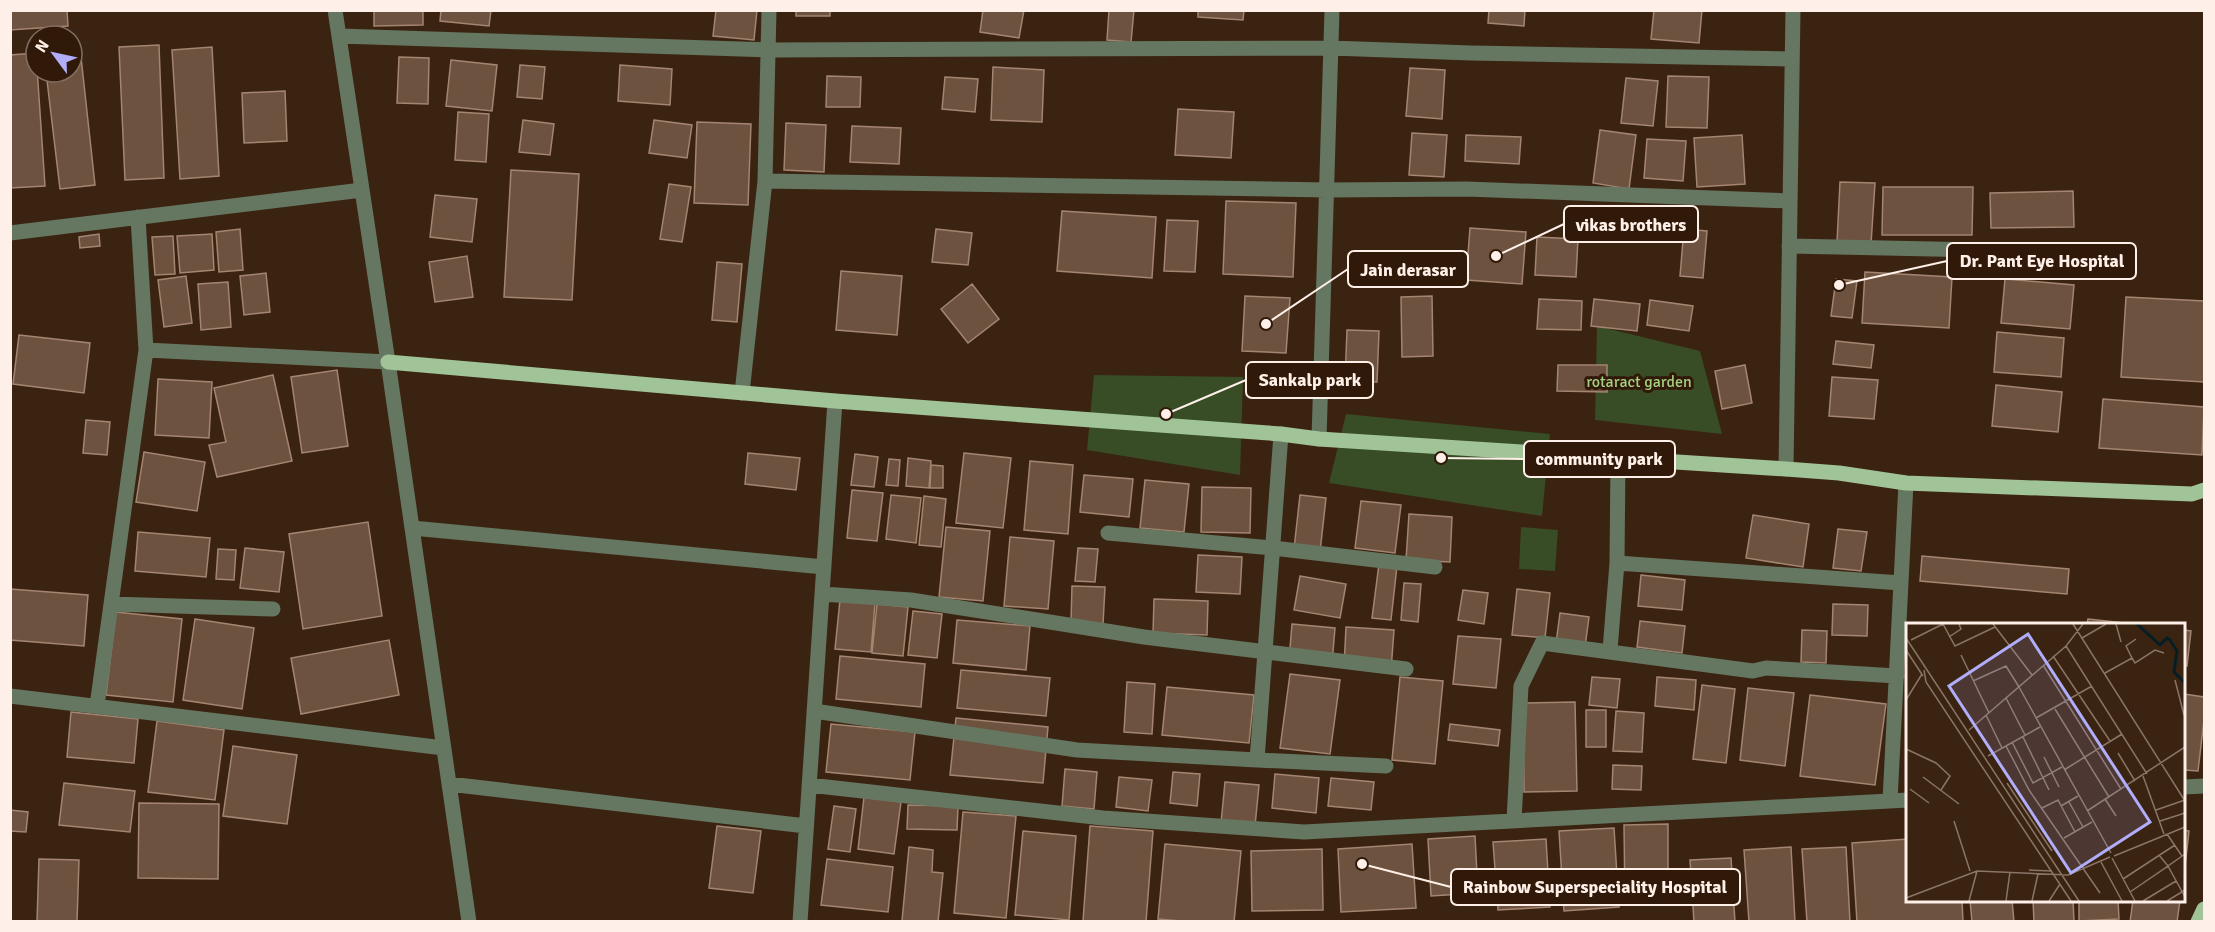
<svg xmlns="http://www.w3.org/2000/svg" width="2215" height="932" font-family="Signika,sans-serif">
<style>
.green{fill:#384c26}
.building{fill:#6d523f;stroke:#a38571;stroke-width:1.5}
.lines{fill:none;stroke-linecap:round;stroke-linejoin:round}
.minor{stroke:#657661;stroke-width:15}
.major{stroke:#a0c498;stroke-width:15}
.labels{text-anchor:middle;stroke-width:6;stroke-linejoin:round;paint-order:stroke}
.park-label{font-size:16px;fill:#a5d081;stroke:#301908}
.inset-river{fill:none;stroke:#051e25;stroke-width:3}
.inset-road{fill:none;stroke:#897567;stroke-width:1.5}
.view{fill:#b0aefa;fill-opacity:0.15;stroke:#b0aefa;stroke-width:3}
.inset-edge{fill:none;stroke:#fef0e8;stroke-width:3}
.leader{fill:none;stroke:#fef0e8;stroke-width:2}
.callout-dot{fill:#fef0e8;stroke:#301908;stroke-width:2}
.callout{fill:#301908;stroke:#fef0e8;stroke-width:2}
.callout-label{font-size:18px;text-anchor:middle;font-weight:bold;fill:#fef0e8}
</style>
<rect width="100%" height="100%" fill="#3b2311"/>
<path class="green" d="M 1597,326 L 1700,351 L 1722,434 L 1595,420 Z
M 1094,375 L 1243,377 L 1240,475 L 1087,450 Z
M 1346,414 L 1550,434 L 1542,516 L 1329,483 Z
M 1521,527 L 1558,530 L 1555,571 L 1519,569 Z"/>
<path class="building" d="M 10,10 L 67,10 L 68,26 L 10,30 Z
M 374,10 L 423,10 L 423,25 L 374,26 Z
M 441,10 L 491,10 L 489,26 L 440,21 Z
M 716,10 L 757,10 L 754,40 L 713,36 Z
M 796,10 L 830,10 L 830,16 L 796,16 Z
M 983,10 L 1024,10 L 1019,38 L 980,32 Z
M 1109,10 L 1134,10 L 1131,42 L 1107,40 Z
M 1198,10 L 1244,10 L 1243,20 L 1198,17 Z
M 1489,10 L 1525,10 L 1524,26 L 1488,23 Z
M 1654,10 L 1702,10 L 1699,43 L 1651,39 Z
M 159,45 L 164,178 L 125,180 L 119,47 Z
M 212,47 L 219,176 L 180,179 L 172,50 Z
M 36,53 L 45,186 L 10,188 L 10,55 Z
M 81,57 L 95,185 L 60,189 L 46,72 L 72,72 L 72,58 Z
M 399,57 L 429,58 L 428,104 L 397,103 Z
M 451,60 L 497,65 L 492,111 L 446,106 Z
M 520,65 L 545,67 L 542,99 L 517,97 Z
M 620,65 L 672,69 L 670,105 L 618,101 Z
M 993,67 L 1044,70 L 1042,122 L 991,120 Z
M 1410,68 L 1445,70 L 1442,119 L 1406,116 Z
M 827,76 L 861,77 L 860,107 L 826,107 Z
M 1668,76 L 1709,77 L 1707,128 L 1666,127 Z
M 945,77 L 978,79 L 975,112 L 942,109 Z
M 1626,78 L 1658,81 L 1653,126 L 1621,123 Z
M 285,91 L 287,141 L 244,143 L 242,93 Z
M 1178,109 L 1234,112 L 1231,158 L 1175,155 Z
M 458,112 L 489,114 L 486,162 L 455,160 Z
M 523,120 L 554,124 L 550,155 L 519,152 Z
M 654,120 L 692,125 L 687,158 L 649,153 Z
M 697,122 L 751,124 L 748,205 L 694,203 Z
M 786,123 L 826,125 L 824,172 L 784,170 Z
M 852,126 L 901,128 L 899,164 L 850,162 Z
M 1600,130 L 1636,135 L 1629,189 L 1593,183 Z
M 1412,133 L 1447,135 L 1444,177 L 1409,175 Z
M 1466,135 L 1521,137 L 1519,164 L 1465,161 Z
M 1742,135 L 1745,184 L 1697,187 L 1694,138 Z
M 1647,139 L 1686,141 L 1683,181 L 1644,178 Z
M 511,170 L 579,174 L 572,300 L 504,297 Z
M 1840,182 L 1875,183 L 1871,244 L 1837,242 Z
M 669,184 L 691,187 L 682,242 L 660,239 Z
M 1883,187 L 1973,187 L 1972,235 L 1882,235 Z
M 2073,191 L 2074,227 L 1991,228 L 1990,193 Z
M 435,195 L 477,199 L 472,242 L 430,237 Z
M 1226,201 L 1296,203 L 1293,277 L 1223,274 Z
M 1062,211 L 1156,217 L 1152,278 L 1057,271 Z
M 1167,220 L 1198,221 L 1195,272 L 1164,271 Z
M 1470,228 L 1526,232 L 1522,284 L 1466,280 Z
M 240,229 L 243,270 L 219,272 L 216,232 Z
M 936,229 L 972,233 L 968,265 L 932,262 Z
M 1684,229 L 1707,231 L 1703,278 L 1680,276 Z
M 99,234 L 100,246 L 80,248 L 79,237 Z
M 212,234 L 214,270 L 180,273 L 177,236 Z
M 173,236 L 175,274 L 155,275 L 152,237 Z
M 1537,237 L 1578,239 L 1576,277 L 1535,275 Z
M 467,256 L 473,297 L 435,302 L 429,262 Z
M 717,262 L 742,264 L 737,322 L 712,320 Z
M 841,271 L 902,276 L 897,335 L 836,330 Z
M 1865,272 L 1952,277 L 1949,328 L 1862,323 Z
M 266,273 L 270,312 L 244,315 L 240,276 Z
M 186,276 L 192,323 L 164,327 L 158,280 Z
M 1836,279 L 1857,281 L 1852,318 L 1831,316 Z
M 2005,279 L 2074,285 L 2070,329 L 2001,323 Z
M 228,282 L 231,327 L 201,330 L 198,284 Z
M 972,284 L 999,319 L 968,343 L 941,309 Z
M 1245,296 L 1290,298 L 1286,353 L 1242,351 Z
M 1432,296 L 1433,356 L 1402,357 L 1401,297 Z
M 2126,297 L 2204,301 L 2204,382 L 2121,377 Z
M 1539,299 L 1582,301 L 1581,330 L 1537,329 Z
M 1594,299 L 1640,304 L 1637,331 L 1591,326 Z
M 1650,300 L 1693,306 L 1689,331 L 1647,325 Z
M 1347,330 L 1379,331 L 1377,382 L 1345,381 Z
M 1997,332 L 2064,338 L 2061,377 L 1994,372 Z
M 19,335 L 90,343 L 84,393 L 13,384 Z
M 1836,341 L 1874,345 L 1871,368 L 1833,364 Z
M 1558,365 L 1607,365 L 1607,392 L 1557,391 Z
M 1745,365 L 1752,403 L 1722,409 L 1715,371 Z
M 337,370 L 348,446 L 302,453 L 291,377 Z
M 273,375 L 292,461 L 217,477 L 209,445 L 226,442 L 214,388 Z
M 1832,377 L 1878,380 L 1874,419 L 1829,416 Z
M 158,379 L 212,382 L 209,438 L 155,435 Z
M 1996,385 L 2062,392 L 2058,432 L 1992,426 Z
M 2103,399 L 2204,407 L 2202,455 L 2099,448 Z
M 86,420 L 110,422 L 107,455 L 83,453 Z
M 144,452 L 205,462 L 197,511 L 136,502 Z
M 748,453 L 800,458 L 796,490 L 745,484 Z
M 964,453 L 1011,458 L 1003,528 L 956,523 Z
M 855,454 L 878,457 L 874,487 L 851,485 Z
M 908,458 L 931,461 L 929,488 L 906,486 Z
M 889,459 L 900,460 L 898,486 L 886,485 Z
M 1030,461 L 1073,465 L 1068,534 L 1024,530 Z
M 931,465 L 943,466 L 943,488 L 930,488 Z
M 1084,475 L 1133,479 L 1129,517 L 1080,512 Z
M 1145,480 L 1189,484 L 1184,532 L 1140,528 Z
M 1202,487 L 1251,488 L 1250,533 L 1201,532 Z
M 852,490 L 883,493 L 877,541 L 847,538 Z
M 891,495 L 921,498 L 916,543 L 886,539 Z
M 1300,495 L 1326,498 L 1320,552 L 1294,549 Z
M 924,496 L 946,499 L 941,547 L 919,545 Z
M 1361,501 L 1401,505 L 1395,553 L 1355,548 Z
M 1409,514 L 1452,517 L 1450,562 L 1406,560 Z
M 1753,515 L 1809,524 L 1803,567 L 1746,558 Z
M 368,522 L 382,616 L 303,629 L 289,534 Z
M 946,527 L 990,531 L 983,601 L 939,597 Z
M 1838,529 L 1867,532 L 1861,571 L 1833,568 Z
M 138,532 L 210,538 L 206,577 L 135,571 Z
M 1010,537 L 1054,541 L 1048,609 L 1004,606 Z
M 245,548 L 284,552 L 279,592 L 240,588 Z
M 1078,548 L 1098,549 L 1095,582 L 1075,581 Z
M 218,549 L 236,550 L 234,580 L 216,579 Z
M 1198,555 L 1242,557 L 1240,594 L 1196,592 Z
M 1922,556 L 2069,569 L 2067,594 L 1920,581 Z
M 1379,564 L 1397,566 L 1391,620 L 1372,618 Z
M 1641,575 L 1685,580 L 1682,610 L 1638,606 Z
M 1300,576 L 1346,584 L 1340,618 L 1294,610 Z
M 1404,583 L 1421,584 L 1418,622 L 1401,620 Z
M 1072,586 L 1105,587 L 1103,624 L 1071,622 Z
M 10,589 L 88,595 L 84,646 L 10,640 Z
M 1517,589 L 1550,593 L 1545,638 L 1512,635 Z
M 1463,590 L 1488,593 L 1484,624 L 1458,620 Z
M 1154,599 L 1208,601 L 1207,635 L 1153,633 Z
M 840,600 L 875,603 L 871,652 L 835,649 Z
M 877,604 L 908,607 L 903,656 L 872,653 Z
M 1833,604 L 1868,605 L 1867,636 L 1832,635 Z
M 913,611 L 942,614 L 937,658 L 908,655 Z
M 116,612 L 182,619 L 173,702 L 106,695 Z
M 1560,613 L 1589,617 L 1585,647 L 1556,643 Z
M 195,619 L 254,628 L 242,709 L 183,700 Z
M 2088,619 L 2134,624 L 2087,624 Z
M 957,620 L 1030,626 L 1026,670 L 953,663 Z
M 1640,621 L 1685,626 L 1682,653 L 1637,647 Z
M 1292,624 L 1335,628 L 1332,663 L 1289,660 Z
M 1346,627 L 1394,630 L 1391,670 L 1344,667 Z
M 1802,630 L 1827,631 L 1826,663 L 1801,662 Z
M 2184,630 L 2191,631 L 2187,666 L 2184,666 Z
M 1458,636 L 1501,639 L 1496,688 L 1453,684 Z
M 389,640 L 399,695 L 301,714 L 291,658 Z
M 840,656 L 925,664 L 921,707 L 836,699 Z
M 961,670 L 1050,678 L 1046,716 L 957,708 Z
M 1290,674 L 1340,680 L 1330,754 L 1280,748 Z
M 1400,677 L 1443,681 L 1435,764 L 1392,760 Z
M 1592,677 L 1620,679 L 1617,708 L 1589,705 Z
M 1657,677 L 1696,680 L 1694,710 L 1655,706 Z
M 1127,682 L 1155,684 L 1152,734 L 1124,732 Z
M 1702,685 L 1735,689 L 1726,763 L 1693,759 Z
M 1167,687 L 1254,695 L 1249,743 L 1162,735 Z
M 1748,688 L 1794,693 L 1785,766 L 1740,760 Z
M 2184,694 L 2204,697 L 2204,720 L 2198,771 L 2184,770 Z
M 1810,695 L 1886,704 L 1875,785 L 1800,776 Z
M 1575,702 L 1577,791 L 1524,792 L 1523,703 Z
M 1586,710 L 1606,710 L 1606,747 L 1586,747 Z
M 1616,711 L 1644,713 L 1642,752 L 1613,751 Z
M 71,712 L 138,719 L 134,763 L 67,757 Z
M 956,718 L 1048,727 L 1043,783 L 950,775 Z
M 157,721 L 224,730 L 215,800 L 148,792 Z
M 831,724 L 915,732 L 910,780 L 826,772 Z
M 1450,724 L 1500,730 L 1498,746 L 1448,740 Z
M 233,746 L 297,755 L 287,824 L 223,816 Z
M 1613,765 L 1642,766 L 1641,790 L 1612,789 Z
M 1065,769 L 1097,772 L 1094,809 L 1062,806 Z
M 1173,772 L 1200,774 L 1197,806 L 1170,803 Z
M 1275,774 L 1319,778 L 1316,813 L 1272,808 Z
M 1119,777 L 1152,780 L 1148,811 L 1116,807 Z
M 1331,778 L 1374,782 L 1371,810 L 1328,806 Z
M 1225,782 L 1259,785 L 1255,826 L 1221,823 Z
M 64,783 L 135,791 L 130,832 L 59,825 Z
M 864,797 L 901,802 L 894,854 L 858,849 Z
M 139,803 L 219,804 L 218,879 L 138,878 Z
M 908,805 L 958,806 L 957,830 L 907,829 Z
M 834,806 L 856,809 L 850,852 L 828,849 Z
M 10,810 L 28,812 L 26,832 L 10,831 Z
M 963,812 L 1016,816 L 1006,918 L 954,913 Z
M 1668,824 L 1668,903 L 1625,903 L 1624,825 Z
M 717,826 L 761,831 L 753,893 L 709,888 Z
M 1090,826 L 1153,831 L 1146,922 L 1083,921 Z
M 1614,828 L 1619,907 L 1564,911 L 1559,831 Z
M 2184,830 L 2189,831 L 2184,875 Z
M 1023,831 L 1076,836 L 1069,920 L 1015,915 Z
M 1475,836 L 1478,893 L 1431,896 L 1428,839 Z
M 1546,839 L 1550,907 L 1498,910 L 1493,842 Z
M 1908,839 L 1908,900 L 1962,900 L 1963,922 L 1857,922 L 1852,843 Z
M 1165,844 L 1241,851 L 1234,922 L 1191,922 L 1158,919 Z
M 1412,844 L 1416,908 L 1341,912 L 1338,849 Z
M 909,847 L 933,850 L 932,872 L 943,873 L 938,922 L 902,921 Z
M 1791,847 L 1795,922 L 1749,922 L 1744,850 Z
M 1846,847 L 1850,922 L 1807,922 L 1802,849 Z
M 1322,849 L 1323,910 L 1252,911 L 1251,851 Z
M 1731,858 L 1735,922 L 1694,922 L 1690,860 Z
M 39,859 L 79,860 L 77,922 L 37,922 Z
M 827,859 L 893,867 L 888,912 L 821,905 Z
M 1970,900 L 2012,900 L 2014,922 L 1972,922 Z
M 2033,900 L 2073,900 L 2074,922 L 2034,922 Z
M 2079,900 L 2118,900 L 2119,919 L 2079,921 Z
M 2133,900 L 2180,900 L 2177,922 L 2130,922 Z"/>
<g class="lines">
<path class="minor" d="M 335,10 L 388,362 L 469,922
M 339,36 L 768,50 L 1331,48 L 1471,53 L 1792,59
M 765,181 L 1327,190 L 1467,189 L 1790,201
M 138,217 L 146,350
M 10,233 L 362,190
M 1789,246 L 1980,250
M 742,393 L 765,181 L 769,10
M 1319,439 L 1332,10
M 1786,469 L 1793,10
M 412,528 L 824,567
M 1108,533 L 1273,548 L 1435,567
M 1617,563 L 1901,583
M 822,594 L 911,600 L 1144,637 L 1406,669
M 111,604 L 273,609
M 1610,650 L 1617,563 L 1618,458
M 10,696 L 444,748
M 97,706 L 146,350 L 388,362
M 814,711 L 1077,750 L 1257,760 L 1281,434
M 1257,760 L 1386,766
M 449,784 L 806,826
M 809,785 L 1103,818 L 1304,832 L 1908,800
M 2184,787 L 2204,786
M 1890,801 L 1906,483
M 1514,821 L 1521,686 L 1542,643 L 1753,671 L 1766,668 L 1897,676
M 800,922 L 835,401"/>
<path class="major" d="M 388,362 L 835,401 L 1281,434 L 1319,439 L 1786,469 L 1839,473 L 1906,483 L 2192,494 L 2204,490
M 2198,922 L 2204,909"/>
</g>
<g class="labels">
<g class="park-label">
<text x="1639" y="387">rotaract garden</text>
</g>
</g>
<g transform="translate(1906 623)">
<rect width="279" height="279" fill="#3b2311"/>
<path class="inset-river" d="M 231,1 L 254,22 L 261,15 L 264,17 L 271,28 L 268,49 L 279,60"/>
<path class="inset-road" d="M 37,1 L 49,23 L 89,4M 87,1 L 126,52M 167,1 L 279,178M 210,1 L 215,19M 43,14 L 55,6 L 53,1M 0,15 L 173,278M 176,15 L 200,1M 5,17 L 37,1M 160,23 L 241,151M 0,27 L 17,53M 55,32 L 83,90M 147,33 L 204,118M 226,35 L 220,23 L 230,16M 137,42 L 215,166M 18,47 L 20,59 L 165,278M 199,50 L 226,35 L 229,40 L 249,27 L 258,30M 269,57 L 278,92M 67,58 L 100,43 L 113,64M 113,64 L 205,230M 100,75 L 119,112M 0,77 L 16,51M 149,86 L 203,174M 80,92 L 96,125M 130,95 L 186,63M 63,107 L 160,23 L 177,1M 117,114 L 143,167M 106,119 L 127,160 L 156,144M 100,123 L 123,167 L 194,270M 0,126 L 30,140 L 44,153 L 35,167M 212,130 L 229,158M 82,133 L 134,104M 138,134 L 153,164M 158,147 L 216,111M 237,153 L 258,211M 17,154 L 53,181M 101,160 L 146,228M 4,166 L 23,180M 199,176 L 210,193M 163,179 L 177,204M 155,183 L 172,173M 136,185 L 152,177 L 169,209M 250,187 L 279,177M 181,188 L 279,124M 48,198 L 64,248M 254,198 L 279,190M 261,211 L 276,233M 158,215 L 186,199M 279,231 L 262,243 L 279,274M 208,233 L 279,204M 206,235 L 229,278M 195,239 L 216,278M 123,247 L 146,248M 217,256 L 269,222M 224,269 L 262,243 L 253,232M 0,275 L 71,248 L 162,252 L 204,234M 63,278 L 71,248M 100,278 L 104,249M 126,278 L 132,251M 143,278 L 154,261M 237,278 L 270,258M 261,278 L 279,267"/>
<path class="view" d="M 122,11 L 244,199 L 165,250 L 43,63 Z"/>
<rect width="279" height="279" class="inset-edge"/>
</g>
<path class="leader" d="M1496 256L1564 224M1839 285L1947 261M1266 324L1348 269M1166 414L1246 380M1441 458L1524 459M1362 864L1451 887"/>
<g class="callout-dot">
<circle cx="1496" cy="256" r="6"/>
<circle cx="1839" cy="285" r="6"/>
<circle cx="1266" cy="324" r="6"/>
<circle cx="1166" cy="414" r="6"/>
<circle cx="1441" cy="458" r="6"/>
<circle cx="1362" cy="864" r="6"/>
</g>
<g class="callout">
<rect x="1564" y="206" width="134" height="36" rx="6"/>
<rect x="1947" y="243" width="189" height="36" rx="6"/>
<rect x="1348" y="251" width="120" height="36" rx="6"/>
<rect x="1246" y="362" width="127" height="36" rx="6"/>
<rect x="1524" y="441" width="151" height="36" rx="6"/>
<rect x="1451" y="869" width="289" height="36" rx="6"/>
</g>
<g class="callout-label">
<text x="1631" y="231">vikas brothers</text>
<text x="2042" y="267">Dr. Pant Eye Hospital</text>
<text x="1408" y="276">Jain derasar</text>
<text x="1310" y="386">Sankalp park</text>
<text x="1599" y="465">community park</text>
<text x="1595" y="893">Rainbow Superspeciality Hospital</text>
</g>
<rect width="2215" height="932" fill="none" stroke="#fef0e8" stroke-width="24"/>
<g transform="translate(54 54) rotate(303)"><circle r="28" fill="#301908" stroke="#826f62" stroke-width="1.5"/>
<path d="M0-4.5L10 22L0 15L-10 22Z" fill="#b0aefa"/>
<text y="-9" font-size="16" font-weight="bold" text-anchor="middle" fill="#fef0e8">N</text>
</g>
</svg>
